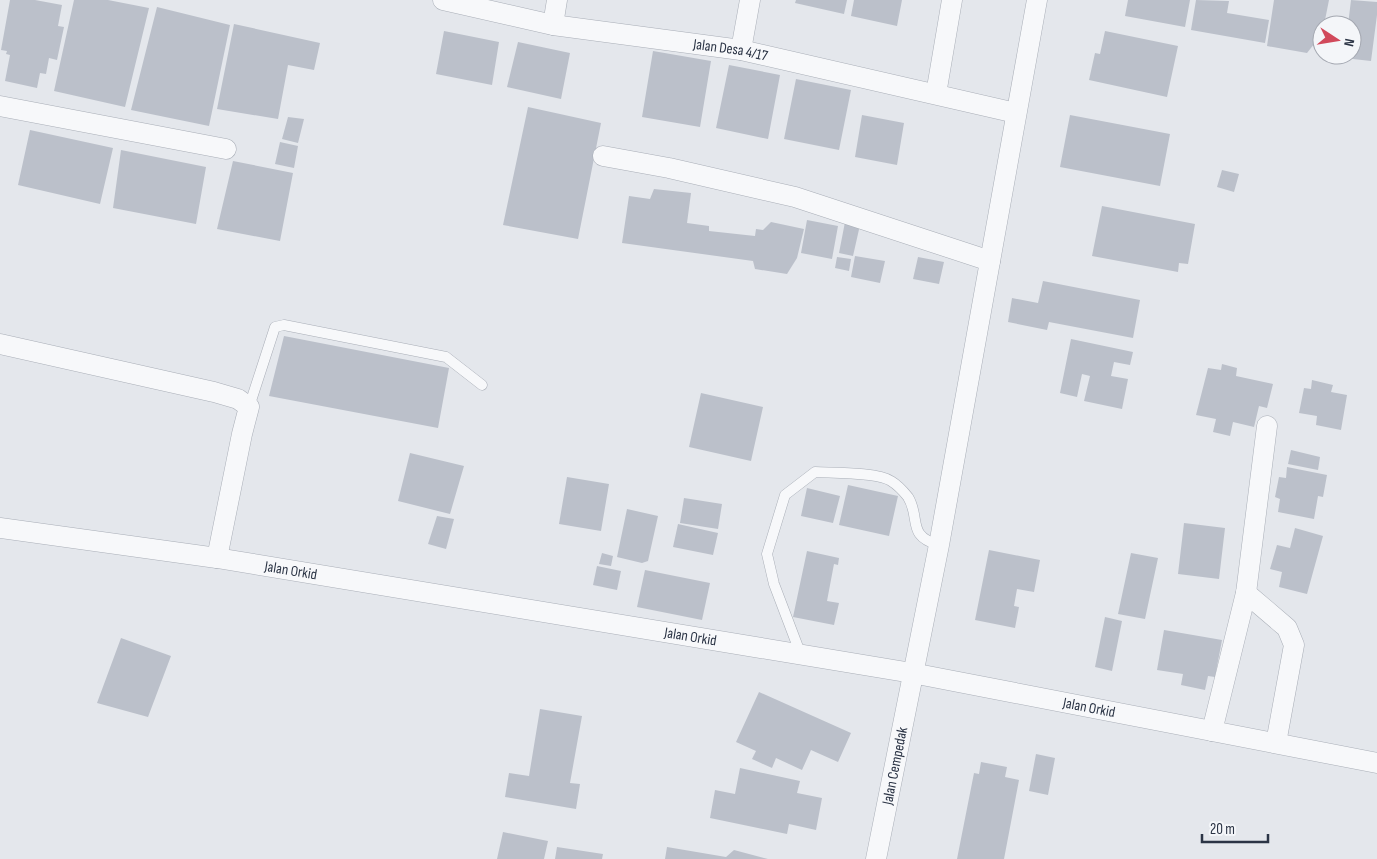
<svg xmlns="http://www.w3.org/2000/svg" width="1377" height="859" font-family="'Sofia Sans Condensed',sans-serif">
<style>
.building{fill:#bbc0ca}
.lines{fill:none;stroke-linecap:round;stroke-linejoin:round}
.lane-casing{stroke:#a9aeb7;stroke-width:11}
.street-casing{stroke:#a9aeb7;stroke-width:21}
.lane{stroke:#f7f8fa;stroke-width:10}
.street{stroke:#f7f8fa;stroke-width:20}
.labels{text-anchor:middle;stroke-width:4;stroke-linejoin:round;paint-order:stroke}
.street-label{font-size:15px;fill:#2b3445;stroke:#f4f6f9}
</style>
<rect width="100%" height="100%" fill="#e4e7ec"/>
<path class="building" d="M 10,0 L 35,0 L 62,5 L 58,26 L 64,27 L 57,60 L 49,58 L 46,74 L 40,73 L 37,88 L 5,81 L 10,55 L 6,54 L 7,51 L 1,50 Z
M 74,0 L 108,0 L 149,8 L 125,107 L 54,91 Z
M 796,0 L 847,0 L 844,14 L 795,3 Z
M 854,0 L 902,0 L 897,26 L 851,16 Z
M 1128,0 L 1190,0 L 1185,27 L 1125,16 Z
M 1196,0 L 1229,1 L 1227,13 L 1269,20 L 1265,43 L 1191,30 Z
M 1274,0 L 1329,0 L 1324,25 L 1322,25 L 1322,34 L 1307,53 L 1267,46 Z
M 1351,0 L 1377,2 L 1377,15 L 1371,61 L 1344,58 L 1344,55 L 1352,55 L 1352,25 L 1348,25 Z
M 157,7 L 230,25 L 209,126 L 131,110 Z
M 234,24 L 320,43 L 314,70 L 288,65 L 278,119 L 217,109 Z
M 444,31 L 499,42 L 492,85 L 436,74 Z
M 1105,31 L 1178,46 L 1167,97 L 1089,80 L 1095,53 L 1100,54 Z
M 518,42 L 570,53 L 561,99 L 507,87 Z
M 653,51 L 711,61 L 700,127 L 642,117 Z
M 729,65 L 780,75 L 768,139 L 716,128 Z
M 796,79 L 851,90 L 839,150 L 784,139 Z
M 528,107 L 601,123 L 578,239 L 503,225 Z
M 862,115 L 904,123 L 897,165 L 855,157 Z
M 1070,115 L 1170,134 L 1160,186 L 1060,167 Z
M 288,117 L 304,119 L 298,143 L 282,139 Z
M 30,130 L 113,148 L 100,204 L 18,185 Z
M 280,142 L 298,146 L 294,168 L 275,164 Z
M 121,150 L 206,167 L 196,224 L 113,208 Z
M 233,161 L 293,173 L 280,241 L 217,229 Z
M 1222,170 L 1239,174 L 1234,192 L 1217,187 Z
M 654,189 L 691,193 L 687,223 L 709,226 L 709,231 L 755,236 L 756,229 L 763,230 L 771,222 L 804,229 L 797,258 L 787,274 L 755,269 L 753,261 L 622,243 L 629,196 L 650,199 Z
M 1102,206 L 1195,224 L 1188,264 L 1179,263 L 1178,272 L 1092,256 Z
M 807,220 L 838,226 L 832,259 L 801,253 Z
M 845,222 L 860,225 L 853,256 L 839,253 Z
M 855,256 L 885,261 L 880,283 L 851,277 Z
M 837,257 L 851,259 L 849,271 L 835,268 Z
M 918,257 L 944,262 L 939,284 L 913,279 Z
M 1043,281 L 1140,300 L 1133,338 L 1049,322 L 1047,330 L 1008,322 L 1012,298 L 1038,303 Z
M 284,336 L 449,368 L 438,428 L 269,396 Z
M 1071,339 L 1133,352 L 1130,365 L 1114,362 L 1111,376 L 1128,379 L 1122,409 L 1084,401 L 1090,376 L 1082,374 L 1077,397 L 1060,393 Z
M 1222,364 L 1237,368 L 1236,376 L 1273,384 L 1267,408 L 1259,406 L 1254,427 L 1233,422 L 1230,436 L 1213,432 L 1216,419 L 1196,415 L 1208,368 L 1221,370 Z
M 1312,380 L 1333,385 L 1331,392 L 1347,395 L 1341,430 L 1316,425 L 1317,416 L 1299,413 L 1304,388 L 1311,389 Z
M 701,393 L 763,407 L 751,461 L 689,447 Z
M 1291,450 L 1320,457 L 1318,470 L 1288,464 Z
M 410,453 L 464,466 L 450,514 L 398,501 Z
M 1287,467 L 1327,475 L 1323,497 L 1318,496 L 1314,519 L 1278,512 L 1280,499 L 1275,497 L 1279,477 L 1286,478 Z
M 567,477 L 609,484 L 601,531 L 559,524 Z
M 848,485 L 898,496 L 889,536 L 839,525 Z
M 807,488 L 840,496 L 833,523 L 801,516 Z
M 684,498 L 722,504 L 718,529 L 680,523 Z
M 627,509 L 658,516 L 648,561 L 642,563 L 617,557 Z
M 437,516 L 454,519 L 446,549 L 428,544 Z
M 1184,523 L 1225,528 L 1219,579 L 1178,574 Z
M 678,524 L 718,533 L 713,555 L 673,547 Z
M 1295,528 L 1323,536 L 1307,594 L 1279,587 L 1282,572 L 1270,569 L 1277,545 L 1290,548 Z
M 989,550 L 1040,560 L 1034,592 L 1017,589 L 1014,606 L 1019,607 L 1015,628 L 975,620 Z
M 807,551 L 839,558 L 838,565 L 834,564 L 827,601 L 839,603 L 834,625 L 793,617 Z
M 602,553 L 613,556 L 611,566 L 599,564 Z
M 1131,553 L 1158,558 L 1145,619 L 1118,614 Z
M 597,566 L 621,571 L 617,590 L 593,585 Z
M 645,570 L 710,583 L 702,620 L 637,607 Z
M 1105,617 L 1122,621 L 1112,671 L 1095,667 Z
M 1164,630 L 1222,640 L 1215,677 L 1208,676 L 1205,690 L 1181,685 L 1183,674 L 1157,670 Z
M 121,638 L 171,656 L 148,717 L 97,703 Z
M 759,692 L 851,733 L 838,762 L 811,750 L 802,770 L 776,758 L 772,768 L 752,759 L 756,751 L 736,742 Z
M 540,709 L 582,716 L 570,783 L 580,784 L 576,809 L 505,797 L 509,773 L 529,776 Z
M 1036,754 L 1055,758 L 1048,795 L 1029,791 Z
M 981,762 L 1007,767 L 1005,777 L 1019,780 L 1004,859 L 957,859 L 974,773 L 979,774 Z
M 740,768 L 800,781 L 797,793 L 822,798 L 816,830 L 789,824 L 787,834 L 710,818 L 715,790 L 735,794 Z
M 503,832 L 548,841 L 544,859 L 497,859 Z
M 557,847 L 603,854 L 602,859 L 555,859 Z
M 667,847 L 726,857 L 734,850 L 768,859 L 665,859 Z"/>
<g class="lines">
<g class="lane-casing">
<path id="lane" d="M 249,407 L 275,327 L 284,325 L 446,357 L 482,385
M 801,655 L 774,584 L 767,554 L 785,495 L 815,472 C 833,473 878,472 891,481 C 896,484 904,492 908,497 C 921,518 906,536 939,545"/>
</g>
<g class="street-casing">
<g id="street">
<path id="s1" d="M 443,0 L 553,25 L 741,50 L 1016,113"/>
<path d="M 553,25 L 557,0"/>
<path d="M 741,50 L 750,0"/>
<path d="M 936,94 L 952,0"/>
<path d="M 0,106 L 226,149"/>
<path d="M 603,156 L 669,168 L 795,197 L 990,261"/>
<path d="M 0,344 L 214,392 L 238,399 L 249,407 L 242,434 L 217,558"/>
<path id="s2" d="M 0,528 L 217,558 L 912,673 L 1377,763"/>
<path d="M 1246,593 L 1287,628 L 1294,645 L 1276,743"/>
<path d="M 1212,731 L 1246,593 L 1267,426"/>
<path id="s3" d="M 876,859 L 939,545 L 1037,0"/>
</g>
</g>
<use href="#lane" class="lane"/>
<use href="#street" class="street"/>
</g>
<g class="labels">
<g class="street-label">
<text dy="5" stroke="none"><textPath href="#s1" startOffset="292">Jalan Desa 4/17</textPath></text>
<text dy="5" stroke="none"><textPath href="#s2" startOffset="294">Jalan Orkid</textPath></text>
<text dy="5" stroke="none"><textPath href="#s2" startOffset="699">Jalan Orkid</textPath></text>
<text dy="5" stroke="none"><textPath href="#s2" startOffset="1104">Jalan Orkid</textPath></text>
<text dy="5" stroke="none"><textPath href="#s3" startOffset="95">Jalan Cempedak</textPath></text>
</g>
</g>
<g transform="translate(1337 40) rotate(102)"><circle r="24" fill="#f4f6f9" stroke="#a4a8b1"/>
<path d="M0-4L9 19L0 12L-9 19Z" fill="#d1495b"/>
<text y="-8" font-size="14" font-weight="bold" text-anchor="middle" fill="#2b3445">N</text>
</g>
<path d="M1202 834v8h66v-8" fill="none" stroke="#2b3445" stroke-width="2.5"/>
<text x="1210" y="834" font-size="15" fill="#2b3445" stroke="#f4f6f9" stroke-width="4" paint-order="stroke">20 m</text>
</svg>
